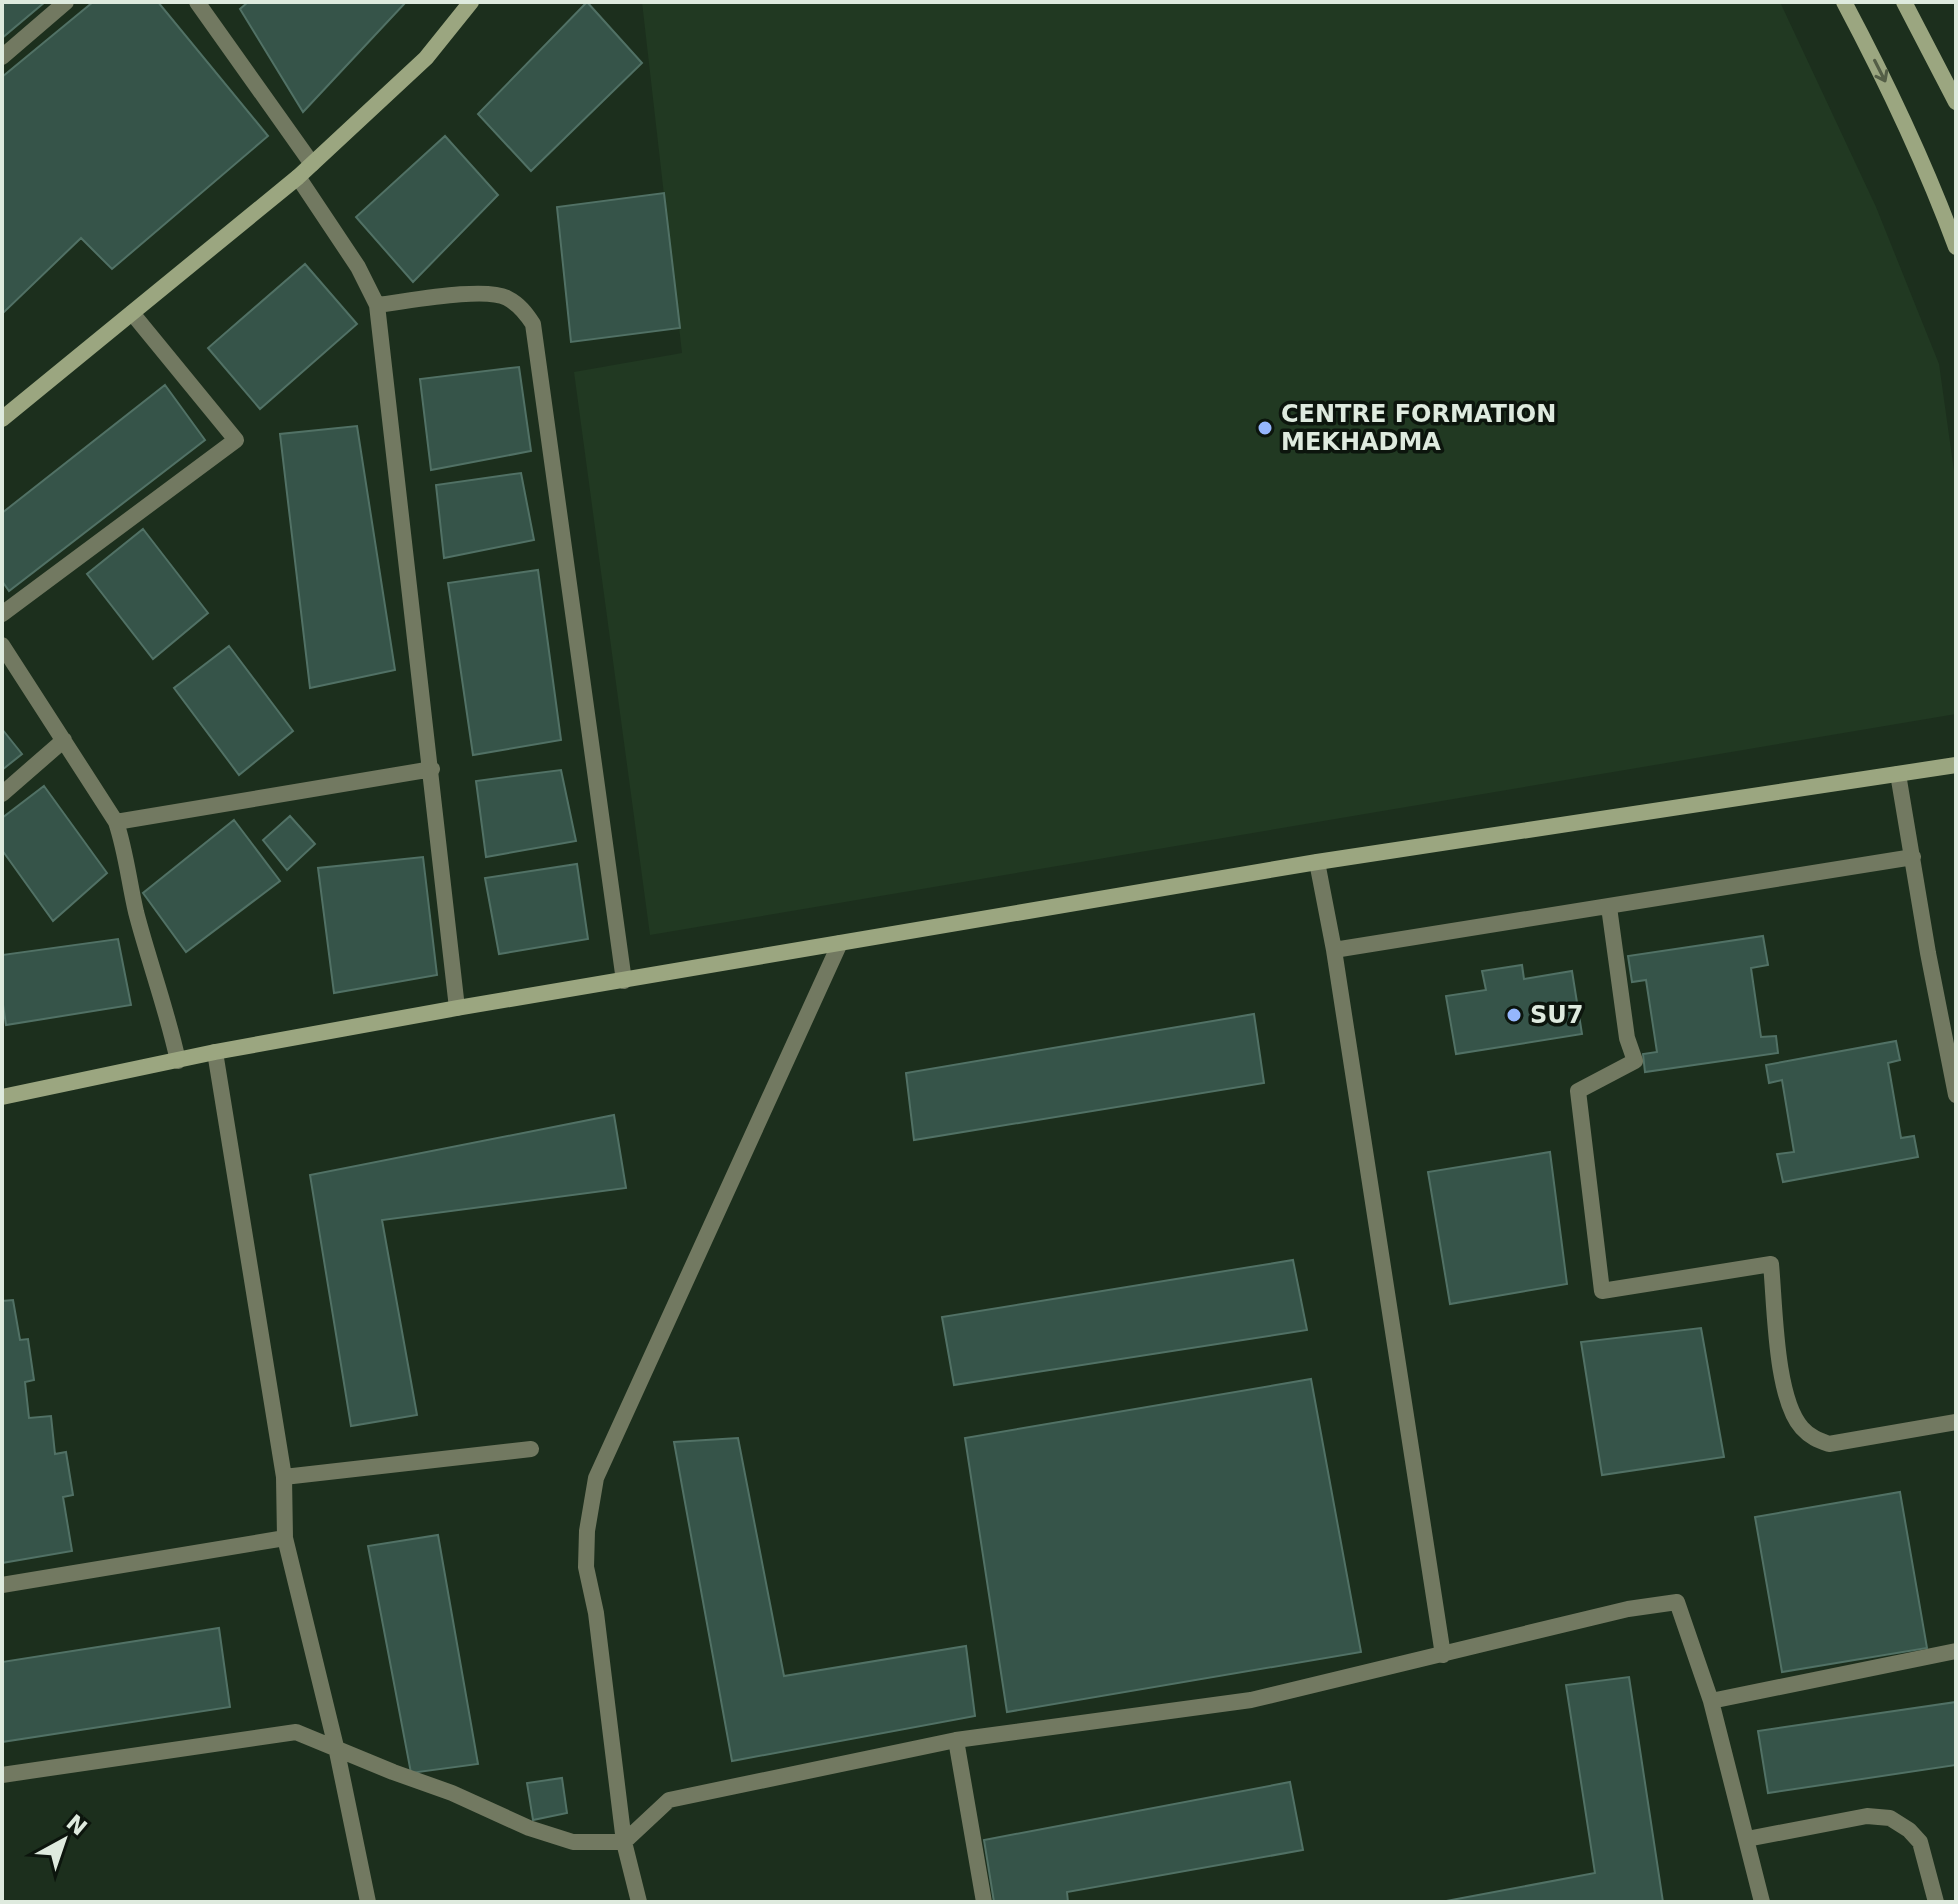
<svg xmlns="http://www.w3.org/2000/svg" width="1958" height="1904" font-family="'DejaVu Sans',sans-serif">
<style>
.built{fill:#213922}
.building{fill:#365449;stroke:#517165;stroke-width:2}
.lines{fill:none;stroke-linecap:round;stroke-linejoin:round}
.minor{stroke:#727961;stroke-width:16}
.secondary{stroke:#9ba680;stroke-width:16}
.oneway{stroke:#545e46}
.poi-dot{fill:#95b6fd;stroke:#0c150d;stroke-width:3}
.labels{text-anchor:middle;stroke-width:7;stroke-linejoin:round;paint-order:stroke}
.poi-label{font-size:24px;font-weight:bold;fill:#deeade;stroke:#0c150d;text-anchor:start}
</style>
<rect width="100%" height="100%" fill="#1c2f1d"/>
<path class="built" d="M 642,2 L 1780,2 L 1876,207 L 1939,364 L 1956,485 L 1956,714 L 650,935 L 574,372 L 682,353 Z"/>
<path class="building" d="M 2,2 L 45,2 L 2,38 Z
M 93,2 L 158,2 L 268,136 L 112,269 L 81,238 L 2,314 L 2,77 Z
M 248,2 L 406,2 L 303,112 L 240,9 Z
M 587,2 L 642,63 L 531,171 L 478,114 Z
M 445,136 L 498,195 L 413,282 L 356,217 Z
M 664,193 L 680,328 L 571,342 L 557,207 Z
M 305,264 L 357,324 L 260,409 L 208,348 Z
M 519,367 L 531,451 L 431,470 L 420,379 Z
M 165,385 L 205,440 L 9,591 L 2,581 L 2,513 Z
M 357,426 L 395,670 L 310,688 L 280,434 Z
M 521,473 L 534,540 L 444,558 L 436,485 Z
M 143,529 L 208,613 L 153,659 L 87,574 Z
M 538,570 L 561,740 L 473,755 L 448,583 Z
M 229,646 L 293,731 L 239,775 L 174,688 Z
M 2,729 L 22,754 L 2,770 Z
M 561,770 L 576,841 L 486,857 L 476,781 Z
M 44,786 L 107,873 L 53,921 L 2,850 L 2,818 Z
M 290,816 L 315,844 L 287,870 L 263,840 Z
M 234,820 L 280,881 L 186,952 L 143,893 Z
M 423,857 L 437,975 L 334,993 L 318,868 Z
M 577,864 L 588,939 L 499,954 L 485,878 Z
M 1763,936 L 1768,965 L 1751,968 L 1761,1037 L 1776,1036 L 1778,1053 L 1645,1072 L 1643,1054 L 1657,1052 L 1646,980 L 1632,982 L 1628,956 Z
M 118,939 L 131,1005 L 6,1025 L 2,998 L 2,955 Z
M 1522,965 L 1524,979 L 1572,971 L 1582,1034 L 1456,1054 L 1446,996 L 1486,990 L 1482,971 Z
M 1254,1014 L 1264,1083 L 914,1140 L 906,1073 Z
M 1896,1041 L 1900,1060 L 1888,1063 L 1901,1138 L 1914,1136 L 1918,1157 L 1783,1182 L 1777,1154 L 1794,1152 L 1782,1080 L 1769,1083 L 1766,1065 Z
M 614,1115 L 626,1188 L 382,1220 L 417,1415 L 351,1426 L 310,1175 Z
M 1550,1152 L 1567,1284 L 1450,1304 L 1428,1172 Z
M 1293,1260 L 1307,1330 L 954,1385 L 942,1317 Z
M 13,1300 L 20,1340 L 28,1339 L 34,1380 L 25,1382 L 29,1418 L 51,1416 L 55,1454 L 66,1452 L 73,1495 L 63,1497 L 72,1551 L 2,1563 L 2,1301 Z
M 1701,1328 L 1724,1457 L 1602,1475 L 1581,1342 Z
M 1311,1379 L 1361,1652 L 1007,1712 L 965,1438 Z
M 738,1438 L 784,1676 L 966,1646 L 975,1716 L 732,1761 L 674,1442 Z
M 1900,1492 L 1927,1648 L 1782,1672 L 1755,1517 Z
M 438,1535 L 478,1764 L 411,1773 L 368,1546 Z
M 219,1628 L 230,1707 L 2,1742 L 2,1662 Z
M 1629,1677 L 1663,1902 L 1441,1902 L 1595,1873 L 1566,1685 Z
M 1956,1702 L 1956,1765 L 1768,1793 L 1758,1731 Z
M 562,1778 L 567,1813 L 533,1820 L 527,1783 Z
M 1290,1782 L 1303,1850 L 1067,1892 L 1068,1902 L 994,1902 L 984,1840 Z"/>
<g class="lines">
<path class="minor" d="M 197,2 L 312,164
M 2,57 L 66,2
M 298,177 L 358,267 L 377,305 L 457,1008
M 377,305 C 405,302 484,286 507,298 C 519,304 526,313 533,324 L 624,981
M 2,614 L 236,440 L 132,313
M 2,645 L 116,822 C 126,852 129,882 136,912 C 149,962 167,1010 178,1061
M 1898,774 L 1928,953 L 1956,1095
M 2,794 L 64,740
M 116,822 L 432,769
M 1317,862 L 1334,950 L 1443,1655
M 1609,907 L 1627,1038 L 1635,1061 L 1578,1091 L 1602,1291 L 1771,1264 C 1775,1305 1775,1398 1802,1428 C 1810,1437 1818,1440 1829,1444 L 1956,1422
M 1334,950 L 1913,857
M 215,1052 L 284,1477 L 285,1538 L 336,1747 L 368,1902
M 284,1477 L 531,1449
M 2,1585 L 285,1538
M 1711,1701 L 1956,1651
M 956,1740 L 984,1902
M 2,1775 L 296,1732 L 393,1772 L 452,1793 L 529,1828 L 573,1842 L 624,1842 L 669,1800 L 956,1740 L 1251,1700 L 1628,1609 L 1677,1602 L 1711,1701 L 1762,1902
M 1747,1839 L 1867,1816 L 1890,1818 L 1909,1830 L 1920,1842 L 1936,1902
M 639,1902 L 624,1842 L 596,1613 L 586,1567 L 587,1531 L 596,1478 L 840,943"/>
<path class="secondary" d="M 1844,2 C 1886,81 1925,163 1956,247
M 1904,2 L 1956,102
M 2,419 L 298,177 L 426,58 L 471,2
M 2,1097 L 215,1052 L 457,1008 L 1317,862 L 1956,765"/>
</g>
<defs><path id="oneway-shaft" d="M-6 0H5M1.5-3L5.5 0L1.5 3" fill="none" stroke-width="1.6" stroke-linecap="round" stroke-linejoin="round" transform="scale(2)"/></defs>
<use class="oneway" href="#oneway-shaft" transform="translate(1880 71) rotate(63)"/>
<g class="poi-dot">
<circle cx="1265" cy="428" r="8"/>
<circle cx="1514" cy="1015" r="8"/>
</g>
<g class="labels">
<g class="poi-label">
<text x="1281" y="422">CENTRE FORMATION<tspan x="1281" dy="28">MEKHADMA</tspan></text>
<text x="1530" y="1023">SU7</text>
</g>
</g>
<rect width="1958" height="1904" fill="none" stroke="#deeade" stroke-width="8"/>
<g transform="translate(64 1840) rotate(40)" stroke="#0c150d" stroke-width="6" paint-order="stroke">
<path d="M0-6L14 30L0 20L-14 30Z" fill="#deeade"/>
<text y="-12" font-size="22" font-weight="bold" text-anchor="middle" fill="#deeade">N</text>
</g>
</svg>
